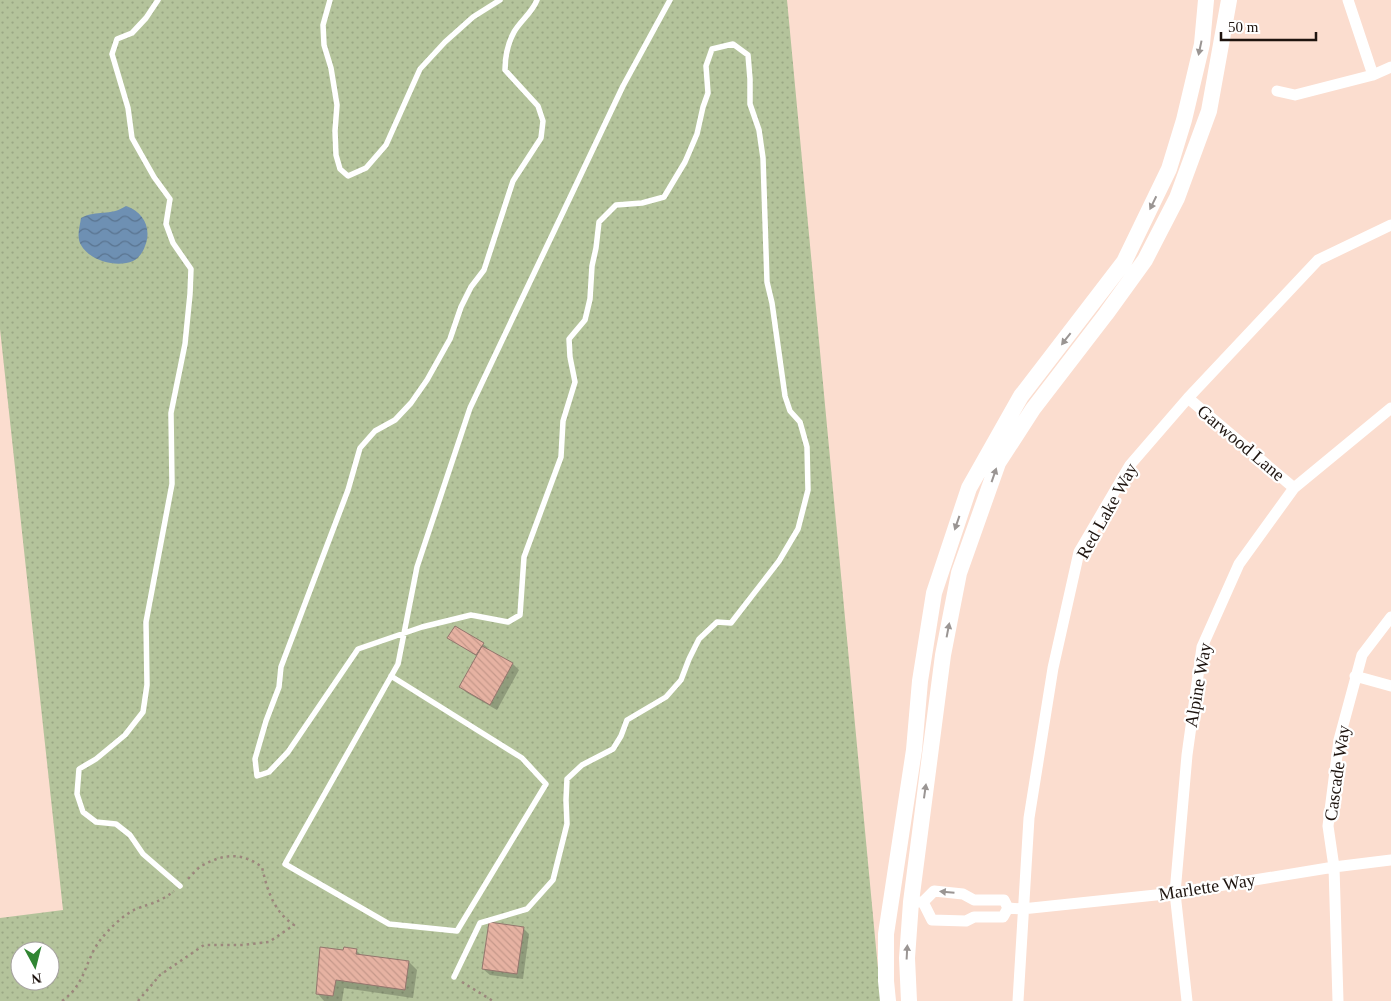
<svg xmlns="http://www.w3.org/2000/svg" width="1391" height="1001" font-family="Georgia,serif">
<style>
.grass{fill:url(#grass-dots);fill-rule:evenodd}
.water{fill:url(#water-waves)}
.shadow{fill:#0003}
.building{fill:url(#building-back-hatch);stroke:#93766d}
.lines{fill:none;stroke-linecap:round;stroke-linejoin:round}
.path{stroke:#9c867c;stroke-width:2.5;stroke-dasharray:2.5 4;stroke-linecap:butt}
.lane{stroke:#fff;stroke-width:5.5}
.street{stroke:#fff;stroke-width:11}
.secondary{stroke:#fff;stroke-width:16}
.oneway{fill:#9a9593}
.labels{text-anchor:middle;stroke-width:4.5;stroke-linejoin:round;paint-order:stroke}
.street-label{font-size:18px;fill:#1e140f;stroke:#fff}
</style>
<defs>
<pattern id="grass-dots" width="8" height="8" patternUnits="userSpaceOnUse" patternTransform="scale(1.25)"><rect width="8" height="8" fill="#b4c39b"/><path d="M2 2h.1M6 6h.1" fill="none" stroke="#9aa784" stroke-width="1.8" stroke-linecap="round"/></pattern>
<pattern id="water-waves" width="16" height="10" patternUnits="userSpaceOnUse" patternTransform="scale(1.25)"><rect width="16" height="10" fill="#6e90b3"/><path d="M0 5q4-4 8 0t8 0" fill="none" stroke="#5a7490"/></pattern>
<pattern id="building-back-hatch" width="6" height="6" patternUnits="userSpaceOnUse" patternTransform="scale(1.25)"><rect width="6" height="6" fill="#e6b2a2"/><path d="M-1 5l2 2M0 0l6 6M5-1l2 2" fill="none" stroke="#c5988a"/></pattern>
</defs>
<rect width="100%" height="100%" fill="#fbddcf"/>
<path class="grass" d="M 0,0 L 787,0 L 881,1001 L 0,1001 L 0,918 L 63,910 L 0,329 ZM 20,951 L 50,951 L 50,981 L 20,981 Z"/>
<path class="water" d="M 126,206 C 144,212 152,229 145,246 C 143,252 139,258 133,261 C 117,268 90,261 81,245 C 76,237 80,226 81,218 C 98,209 109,217 126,206 Z"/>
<path class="shadow" d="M 449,638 L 483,644 L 487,647 L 486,649 L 513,664 L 519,670 L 497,710 L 467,693 L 461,687 L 478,657 Z
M 523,928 L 529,934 L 523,979 L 490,975 L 483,969 Z
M 356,950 L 362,956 L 409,962 L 417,970 L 413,998 L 344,988 L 342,1001 L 324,1001 L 317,993 L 344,951 Z"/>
<path class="building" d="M 455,626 L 484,643 L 476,655 L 447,638 Z
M 482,646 L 513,663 L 490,705 L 459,687 Z
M 489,922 L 524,927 L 517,974 L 482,969 Z
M 320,947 L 343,950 L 344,947 L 357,949 L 356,954 L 409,961 L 405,990 L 336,980 L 333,996 L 316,994 Z"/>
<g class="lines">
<path class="path" d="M 462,982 L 493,1001
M 62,1001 C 87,983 84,961 101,939 C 109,929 123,915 136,909 C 152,903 160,902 174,891
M 138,1001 L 160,975 L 204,945 L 243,945 L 269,942 L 294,925 C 274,912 267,890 262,867 C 243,853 225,853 203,865 C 197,868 191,876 186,881"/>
<path class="lane" d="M 158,0 L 146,18 L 132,33 L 117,39 L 112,54 L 128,108 L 132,138 L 154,177 L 170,199 L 166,224 L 173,243 L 191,269 L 190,294 L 185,344 L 171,413 L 172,484 L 146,622 L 147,685 L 143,712 L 125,735 L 96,759 L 79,769 L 77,794 L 83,812 L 96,822 L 116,824 L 130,835 L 143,854 L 180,886
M 330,0 L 323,25 L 324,45 L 331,68 L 337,105 L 335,131 L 336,155 L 340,169 L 348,176 L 366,168 L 386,145 L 420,69 L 445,42 L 473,17 L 500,0
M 391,676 L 522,758 L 546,784 L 457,931 L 389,924 L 285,864 L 398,664 L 417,567 L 470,408 L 623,86 L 670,0
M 454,977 L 480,923 L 527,909 L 553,880 L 567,824 L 566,800 L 567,779 L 582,765 L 613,749 L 621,736 L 627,720 L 666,697 L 681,680 L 689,659 L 699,639 L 717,622 L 731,623 L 779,561 L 798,529 L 808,490 L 807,447 L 800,422 L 790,411 L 785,396 L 772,303 L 767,282 L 763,158 L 759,130 L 750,104 L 750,79 L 748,55 L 733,44 L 712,49 L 706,66 L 708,93 L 703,107 L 697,134 L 685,162 L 664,197 L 642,203 L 616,205 L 599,222 L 596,248 L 592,266 L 590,299 L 585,320 L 569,339 L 570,357 L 575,382 L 563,421 L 561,457 L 524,557 L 520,615 L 508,622 L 471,615 L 422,627 L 358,649 L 288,752 L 269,772 L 257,776 L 255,759 L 266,721 L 279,687 L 281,667 L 348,490 L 360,448 L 375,431 L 395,420 L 411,403 L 427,380 L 450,339 L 461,307 L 471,287 L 484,270 L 513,181 L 541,138 L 543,121 L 538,106 L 505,70 C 505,56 507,45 514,32 C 521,20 532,13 537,0"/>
<path class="street" d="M 1348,0 L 1373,75
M 1277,91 L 1295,95 L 1373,75 L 1391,67
M 1188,398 L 1294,488
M 1355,676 L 1391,686
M 911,902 L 923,902 L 934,891 L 963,894 L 974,900 L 1004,900 L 1008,908
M 923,902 L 932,920 L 966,921 L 974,917 L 1003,917 L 1008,908
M 1008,908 L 1022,909 L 1175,893 L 1334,867 L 1391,860
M 1018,1001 L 1029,818 L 1053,668 L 1079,552 L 1130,465 L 1188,398 L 1318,260 L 1391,225
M 1187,1001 L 1175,893 L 1187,755 L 1202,647 L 1239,564 L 1294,488 L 1391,408
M 1338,1001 L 1334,867 L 1328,826 L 1339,740 L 1362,655 L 1391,617"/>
<path class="secondary" d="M 888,1001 L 886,981 L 886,934 L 914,750 L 920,681 L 934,593 L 969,488 L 1021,396 L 1124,262 L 1169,169 L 1184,120 L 1202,44 L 1206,0
M 909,1001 L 907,958 L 911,902 L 943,655 L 959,573 L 998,463 L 1033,409 L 1106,314 L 1145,260 L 1177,198 L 1209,111 L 1229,0"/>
</g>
<defs><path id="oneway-solid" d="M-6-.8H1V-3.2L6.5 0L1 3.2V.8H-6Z" transform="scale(1.25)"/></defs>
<g class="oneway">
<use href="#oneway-solid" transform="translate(1200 48) rotate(102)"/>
<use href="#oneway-solid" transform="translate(1153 203) rotate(116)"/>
<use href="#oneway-solid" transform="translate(1066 339) rotate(128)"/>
<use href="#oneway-solid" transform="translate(994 475) rotate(-71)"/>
<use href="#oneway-solid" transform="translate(957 523) rotate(109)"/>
<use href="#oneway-solid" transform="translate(948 630) rotate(-79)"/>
<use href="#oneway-solid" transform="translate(925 791) rotate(-82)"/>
<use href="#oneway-solid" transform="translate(947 892) rotate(-175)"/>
<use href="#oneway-solid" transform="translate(907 952) rotate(-87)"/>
</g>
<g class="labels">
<g class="street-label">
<text transform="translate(1241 443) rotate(40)" y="6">Garwood Lane</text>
<text transform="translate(1107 511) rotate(-61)" y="6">Red Lake Way</text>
<text transform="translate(1198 685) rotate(-80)" y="6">Alpine Way</text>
<text transform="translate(1337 773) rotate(-82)" y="6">Cascade Way</text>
<text transform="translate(1207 887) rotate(-9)" y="6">Marlette Way</text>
</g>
</g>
<g transform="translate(35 966) rotate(173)"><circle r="24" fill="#ffffff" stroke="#a5a19f"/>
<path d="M0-4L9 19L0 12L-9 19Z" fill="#308532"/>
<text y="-8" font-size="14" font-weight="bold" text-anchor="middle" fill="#1e140f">N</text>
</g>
<path d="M1221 32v8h95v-8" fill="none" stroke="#1e140f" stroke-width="2.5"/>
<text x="1228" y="32" font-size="15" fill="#1e140f" stroke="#ffffff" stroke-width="4" paint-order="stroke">50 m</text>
</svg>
